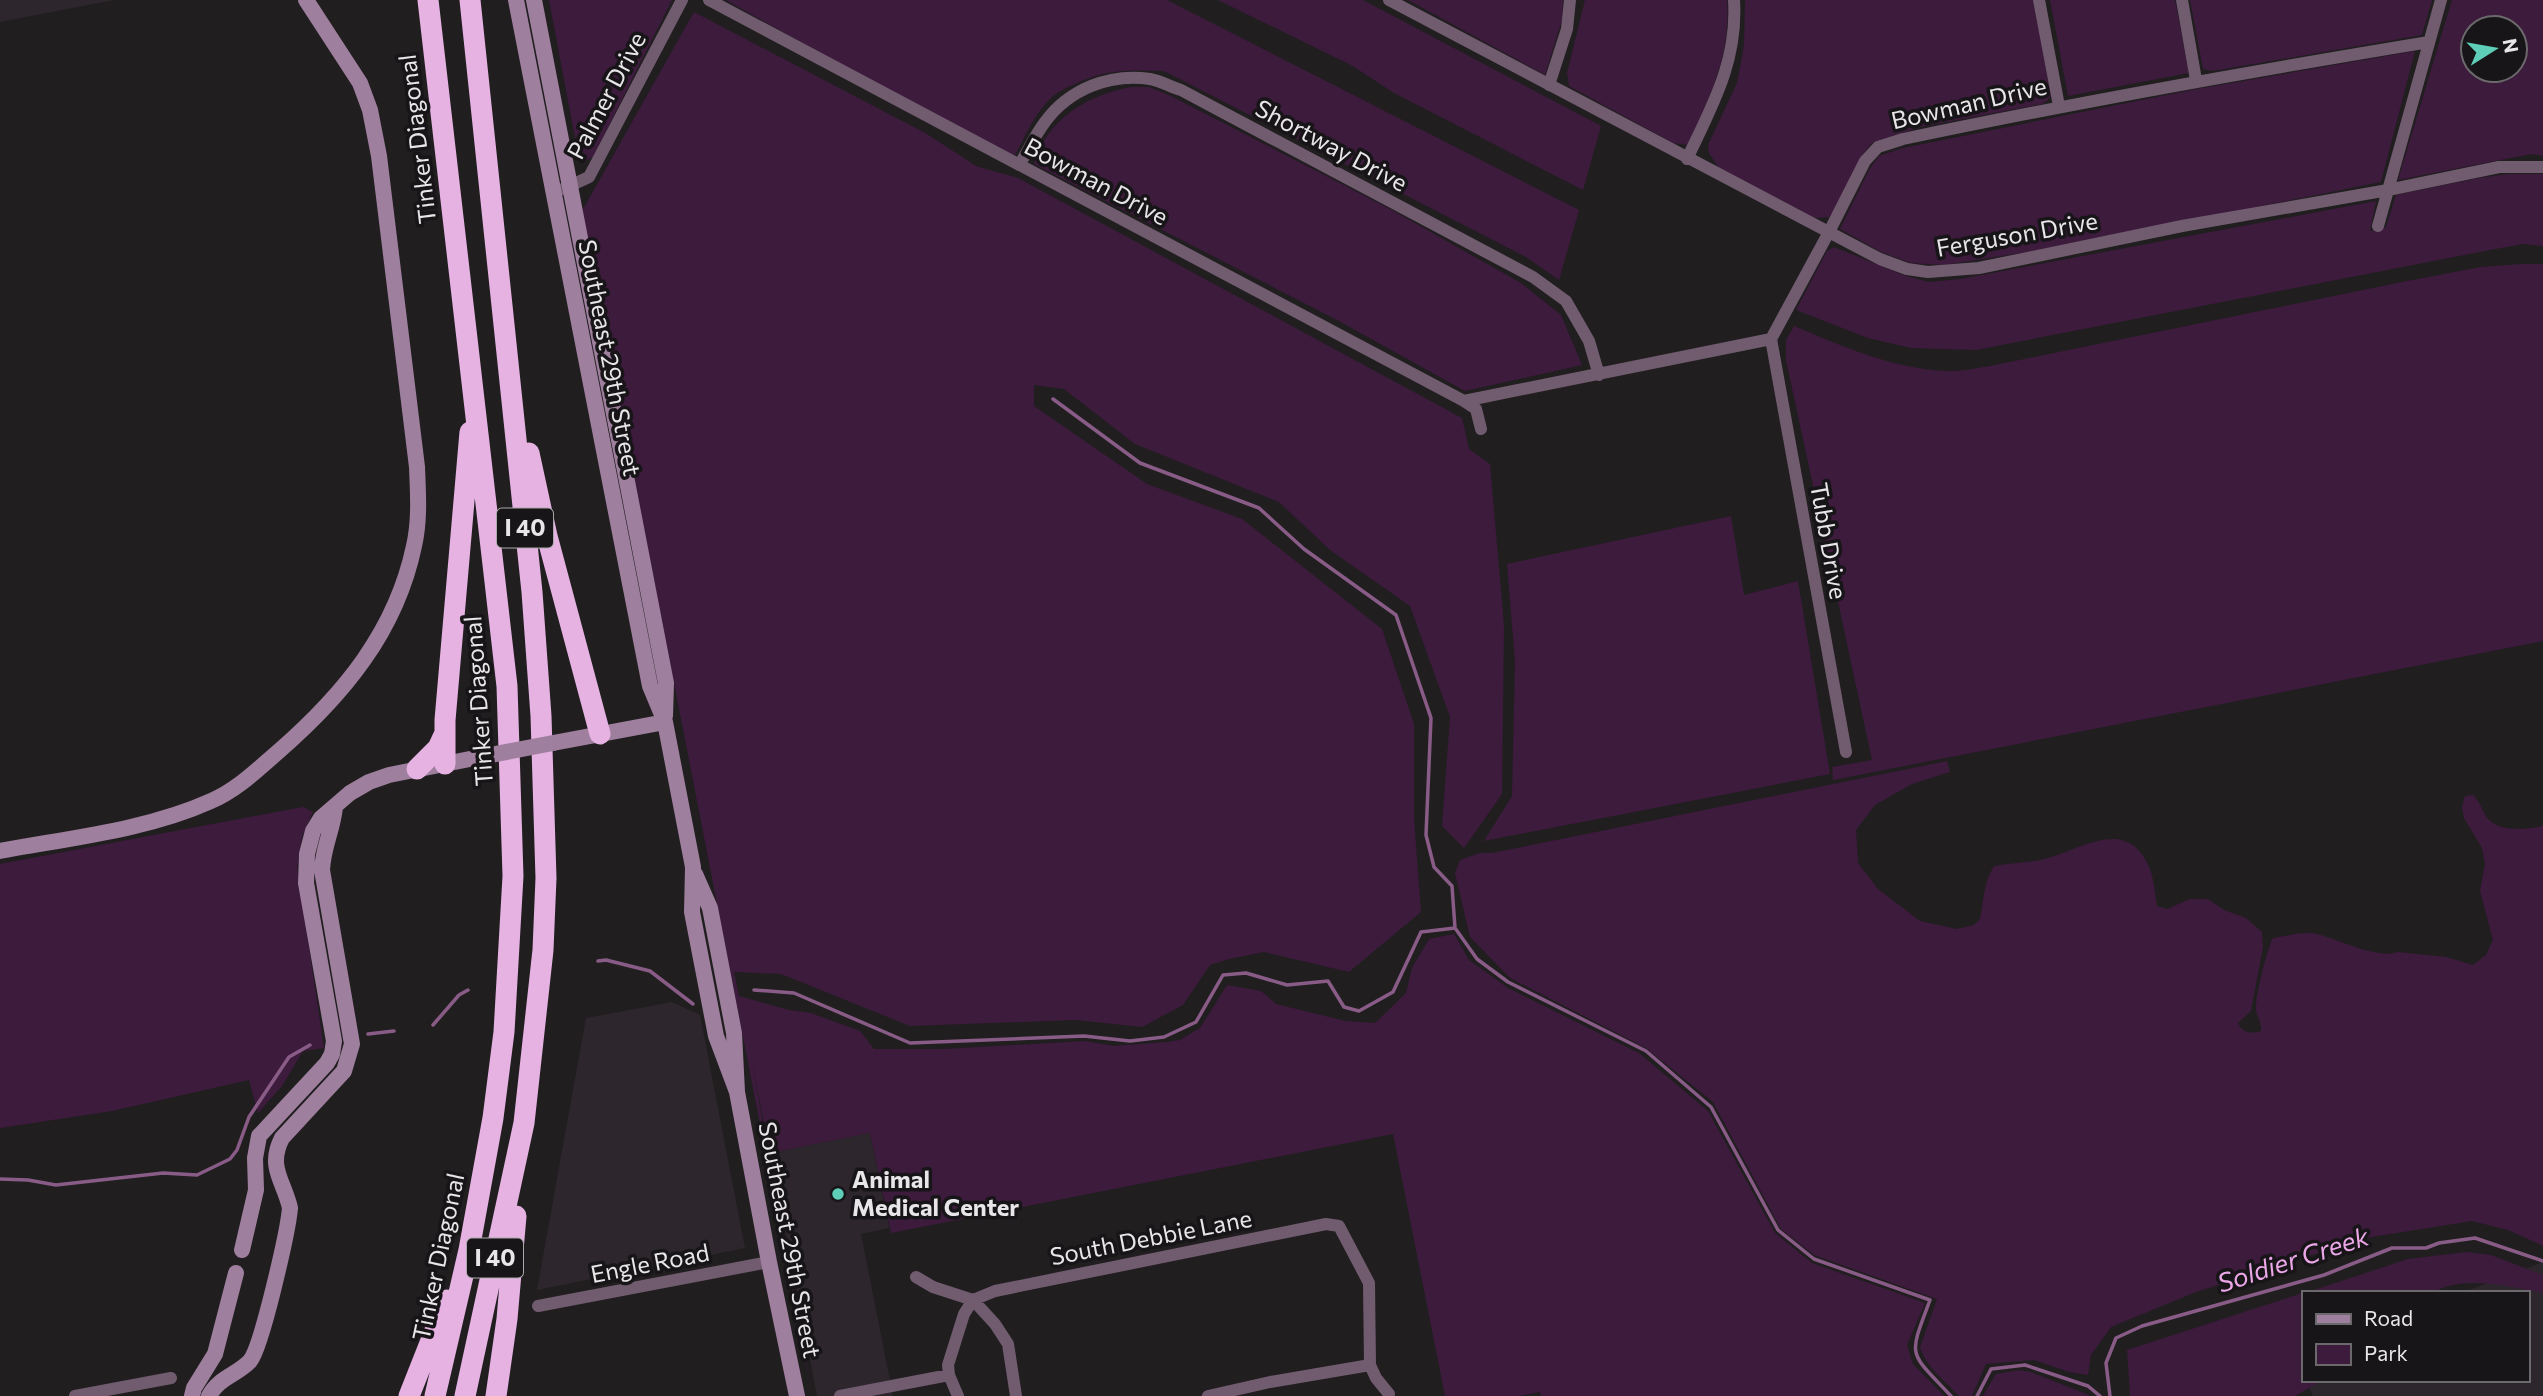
<svg xmlns="http://www.w3.org/2000/svg" width="2543" height="1396" font-family="Commissioner,sans-serif">
<style>
.built{fill:#2d262c}
.green{fill:#3c1b3c;fill-rule:evenodd}
.lines{fill:none;stroke-linecap:round;stroke-linejoin:round}
.stream{stroke:#895c87;stroke-width:3.5}
.minor{stroke:#715c6f;stroke-width:12}
.secondary{stroke:#9f7f9e;stroke-width:16}
.motorway{stroke:#e5b2e2;stroke-width:21}
.secondary-bridge{stroke:#9f7f9e;stroke-width:16}
.poi-dot{fill:#5eceb8;stroke:#171517;stroke-width:2.5}
.labels{text-anchor:middle;stroke-width:7;stroke-linejoin:round;paint-order:stroke}
.shield{fill:#171517;stroke:#a9a7a9;stroke-width:2}
.shield-label{font-size:23px;font-weight:bold;fill:#e8e6e8}
.street-label{font-size:24px;fill:#e8e6e8;stroke:#171517}
.poi-label{font-size:24px;font-weight:bold;fill:#e8e6e8;stroke:#171517;text-anchor:start}
.water-label{font-size:26px;font-style:italic;fill:#eba7e8;stroke:#171517}
</style>
<rect width="100%" height="100%" fill="#211e20"/>
<path class="built" d="M 0,0 L 114,0 L 0,22 Z
M 672,1002 L 700,1015 L 745,1248 L 537,1290 L 586,1018 Z
M 870,1133 L 889,1228 L 861,1234 L 893,1396 L 817,1396 L 770,1153 Z
M 2543,1262 L 2543,1396 L 2313,1396 L 2306,1380 L 2527,1380 L 2527,1293 L 2461,1293 Z"/>
<path class="green" d="M 549,0 L 672,0 L 593,157 L 585,161 L 582,149 L 576,143 Z
M 726,0 L 1167,0 L 1579,210 L 1559,280 L 1526,257 L 1164,71 C 1132,70 1105,69 1075,84 C 1066,88 1055,93 1048,101 C 1032,118 1023,141 1012,161 Z
M 1218,0 L 1363,0 L 1601,126 L 1583,190 L 1394,93 L 1351,65 Z
M 1408,0 L 1563,0 L 1562,20 L 1545,75 Z
M 1585,0 L 1727,0 C 1731,55 1710,97 1688,145 L 1673,143 L 1569,86 L 1567,73 Z
M 1745,0 L 2034,0 L 2052,93 L 2048,100 L 2042,104 L 1920,127 L 1872,143 L 1862,155 L 1835,210 L 1829,217 L 1815,218 L 1719,168 L 1709,153 L 1708,145 L 1737,83 L 1744,45 Z
M 2050,0 L 2175,0 L 2189,73 L 2068,96 Z
M 2190,0 L 2432,0 L 2422,35 L 2213,71 L 2203,69 Z
M 2452,0 L 2543,0 L 2543,156 L 2532,154 L 2495,161 L 2398,180 ZM 2473,28 L 2515,28 L 2515,70 L 2473,70 Z
M 694,12 L 927,134 L 976,166 L 1018,178 L 1462,418 L 1469,449 L 1490,464 L 1504,625 L 1502,794 L 1464,848 L 1442,826 L 1450,717 L 1410,606 L 1330,550 L 1279,502 L 1135,444 L 1064,389 L 1034,385 L 1034,406 L 1147,484 L 1242,519 L 1382,629 L 1414,724 L 1414,819 L 1421,912 L 1349,972 L 1264,952 L 1229,959 L 1210,965 L 1183,1005 L 1142,1027 L 1076,1020 L 910,1026 L 781,974 L 734,972 L 739,996 L 789,1010 L 811,1013 L 860,1031 L 874,1049 L 944,1049 L 1085,1041 L 1114,1046 L 1167,1042 L 1180,1040 L 1200,1028 L 1227,985 L 1261,991 L 1276,1004 L 1346,1021 L 1375,1023 L 1406,993 L 1412,968 L 1429,939 L 1454,934 L 1469,960 L 1480,968 L 1508,988 L 1639,1053 L 1708,1111 L 1775,1233 L 1812,1263 L 1925,1303 L 1907,1345 L 1913,1364 L 1944,1396 L 1541,1396 L 1540,1392 L 1519,1396 L 1445,1396 L 1393,1134 L 891,1233 L 870,1133 L 770,1153 L 752,1063 L 813,1396 L 582,211 Z
M 2415,51 L 2381,182 L 2053,248 L 1944,265 L 1911,263 L 1881,252 L 1840,229 L 1869,170 L 1879,156 L 1903,148 L 2197,89 Z
M 1131,87 L 1149,87 L 1171,96 L 1390,209 L 1521,283 L 1561,315 L 1582,365 L 1465,391 L 1337,320 L 1034,164 C 1046,120 1087,95 1131,87 Z
M 2509,174 L 2543,174 L 2543,246 L 2523,244 L 2490,250 L 1976,350 L 1911,348 L 1868,338 L 1796,310 L 1827,251 L 1834,247 L 1906,276 L 1929,282 L 1960,279 L 2376,201 L 2370,231 L 2386,227 L 2396,195 L 2479,178 Z
M 2521,264 L 2543,264 L 2543,641 L 1833,780 L 1832,767 L 1872,760 L 1786,360 L 1786,340 L 1794,326 C 1842,346 1894,369 1946,371 C 1960,372 1976,368 1990,366 L 2407,281 L 2481,267 Z
M 1731,516 L 1744,595 L 1798,581 L 1830,774 L 1484,841 L 1512,796 L 1515,662 L 1507,564 Z
M 1947,761 L 1950,772 L 1912,784 L 1875,805 L 1856,830 L 1858,863 L 1878,889 L 1920,921 L 1957,929 L 1974,925 L 1980,919 C 1984,900 1983,883 1994,866 C 2011,863 2031,863 2048,858 C 2086,847 2128,816 2150,869 C 2154,880 2155,894 2157,906 L 2167,909 L 2190,899 L 2208,899 L 2224,910 L 2246,918 L 2262,932 L 2263,947 L 2251,1011 L 2238,1023 C 2243,1033 2250,1034 2261,1031 C 2262,1022 2257,1017 2256,1009 C 2255,998 2267,948 2273,938 C 2287,936 2303,931 2317,934 C 2338,939 2378,960 2398,952 L 2446,957 L 2473,965 L 2486,955 L 2493,940 L 2480,891 L 2485,864 L 2482,848 L 2464,818 L 2462,807 L 2465,796 L 2473,795 C 2481,803 2483,813 2488,819 C 2501,833 2527,829 2543,826 L 2543,1246 L 2508,1230 L 2472,1221 L 2365,1238 L 2196,1292 L 2111,1327 L 2091,1355 L 2088,1375 L 2069,1372 L 2034,1360 L 1986,1364 L 1972,1396 L 1959,1396 C 1945,1381 1926,1367 1920,1347 L 1937,1299 L 1814,1255 L 1781,1229 L 1713,1102 L 1646,1048 L 1510,978 L 1470,937 L 1455,873 L 1460,860 L 1480,853 L 1492,853 Z
M 303,807 L 313,812 L 302,837 L 297,867 L 324,1048 L 303,1051 L 282,1086 L 258,1113 L 249,1080 L 112,1111 L 0,1128 L 0,864 Z
M 2467,1252 L 2491,1255 L 2543,1275 L 2543,1293 C 2510,1287 2463,1274 2432,1293 L 2305,1293 L 2408,1259 Z
M 2303,1293 L 2303,1380 L 2323,1380 L 2295,1396 L 2130,1396 L 2127,1350 Z
M 2019,1370 L 2031,1372 L 2091,1396 L 1983,1396 L 1996,1374 Z"/>
<g class="lines">
<path class="stream" d="M 1053,399 L 1140,463 L 1259,508 L 1304,549 L 1396,615 L 1431,718 L 1426,835 L 1434,867 L 1452,886 L 1455,928 L 1477,959 L 1508,982 L 1646,1051 L 1711,1107 L 1778,1230 L 1814,1259 L 1930,1300 C 1908,1359 1908,1350 1951,1396
M 598,961 L 606,960 L 650,971 L 693,1004
M 754,990 L 794,993 L 910,1043 L 1084,1036 L 1130,1041 L 1164,1037 L 1196,1022 L 1223,975 L 1246,973 L 1287,985 L 1328,981 L 1344,1007 L 1359,1011 L 1393,992 L 1421,932 L 1455,928
M 433,1025 L 459,995 L 468,990
M 368,1034 L 394,1031
M 0,1179 L 28,1180 L 56,1185 L 163,1173 L 197,1175 L 230,1159 L 237,1150 L 249,1117 L 289,1057 L 310,1045
M 1977,1396 L 1991,1369 L 2025,1365 L 2088,1386 L 2100,1396
M 2110,1396 L 2106,1363 L 2116,1338 L 2142,1326 L 2324,1275 L 2392,1248 L 2426,1248 L 2439,1243 L 2475,1238 L 2543,1261"/>
<path class="minor" d="M 709,0 L 1464,401 L 1476,409 L 1481,429
M 1389,0 L 1880,259 L 1907,269 L 1928,272 L 1979,268 L 2182,226 L 2388,190 L 2499,167 L 2543,167
M 2039,0 L 2059,106
M 2182,0 L 2196,80
M 1549,85 L 1567,29 L 1570,0
M 1687,159 C 1712,106 1738,61 1734,0
M 1019,165 C 1028,151 1035,135 1045,122 C 1069,89 1110,73 1150,79 C 1161,81 1171,87 1181,90 L 1533,277 L 1566,301 L 1589,341 L 1599,375
M 563,189 L 589,177 L 682,0
M 2378,226 L 2441,0
M 1771,339 L 1846,752
M 1464,401 L 1771,339 L 1829,232 L 1865,161 L 1878,147 L 1903,139 C 2078,102 2253,71 2429,42
M 916,1277 L 933,1287 L 973,1300 L 995,1324 L 1008,1344 L 1016,1396
M 538,1306 L 769,1262
M 75,1396 L 171,1378
M 840,1396 L 949,1375
M 958,1396 L 949,1375 L 948,1365 L 964,1314 L 973,1300 L 995,1291 L 1326,1224 L 1339,1226 L 1369,1283 L 1370,1365 L 1376,1378 L 1389,1394
M 1208,1396 L 1270,1382 L 1370,1365"/>
<path class="secondary" d="M 516,0 L 650,686 L 665,722 L 693,867 L 692,912 L 716,1036 L 737,1092
M 534,0 L 666,683 L 665,716
M 553,743 L 665,722
M 0,851 C 69,838 147,830 211,801 C 237,790 258,769 279,751 C 343,695 396,632 414,546 C 420,520 418,493 417,467 L 379,156 L 370,110 L 360,83 L 306,0
M 695,874 L 710,908 L 734,1033 L 737,1092 L 769,1262 L 797,1396
M 242,1250 L 256,1190 L 255,1158 L 259,1136 L 327,1063 L 332,1054 L 334,1041 L 306,883 L 307,854 L 313,831 L 321,818 L 350,793 L 369,782 L 389,775 L 480,757
M 192,1396 L 194,1388 L 215,1354 L 236,1273
M 209,1396 C 219,1377 237,1375 250,1361 C 262,1346 288,1231 290,1208 C 284,1181 267,1167 282,1138 L 344,1071 L 352,1044 L 322,870 C 323,847 333,829 335,807"/>
<path class="motorway" d="M 428,0 L 507,686 L 513,876 L 504,1032 L 493,1118 L 469,1250 L 435,1396
M 529,453 L 547,536 L 600,734
M 445,764 L 445,720 L 470,432
M 417,769 L 438,748 L 445,733
M 409,1396 L 447,1300
M 465,1396 L 524,1123 L 543,950 L 546,878 L 541,716 L 532,592 L 470,0
M 496,1396 L 507,1319 L 516,1216"/>
<path class="secondary-bridge" d="M 480,757 L 553,743"/>
</g>
<circle class="poi-dot" cx="838" cy="1194" r="7"/>
<g class="labels">
<g class="shield">
<rect x="497" y="508.5" width="56" height="39" rx="5"/>
<rect x="467" y="1238.5" width="56" height="39" rx="5"/>
</g>
<g class="shield-label">
<text x="525" y="536">I 40</text>
<text x="495" y="1266">I 40</text>
</g>
<g class="street-label">
<text transform="translate(607 96) rotate(-62)" y="8">Palmer Drive</text>
<text transform="translate(1969 104) rotate(-13)" y="8">Bowman Drive</text>
<text transform="translate(418 139) rotate(-97)" y="8">Tinker Diagonal</text>
<text transform="translate(1331 146) rotate(28)" y="8">Shortway Drive</text>
<text transform="translate(1096 182) rotate(28)" y="8">Bowman Drive</text>
<text transform="translate(2017 235) rotate(-10)" y="8">Ferguson Drive</text>
<text transform="translate(609 358) rotate(79)" y="8">Southeast 29th Street</text>
<text transform="translate(1828 541) rotate(80)" y="8">Tubb Drive</text>
<text transform="translate(479 701) rotate(-94)" y="8">Tinker Diagonal</text>
<text transform="translate(1151 1238) rotate(-11)" y="8">South Debbie Lane</text>
<text transform="translate(789 1240) rotate(79)" y="8">Southeast 29th Street</text>
<text transform="translate(439 1257) rotate(-78)" y="8">Tinker Diagonal</text>
<text transform="translate(650 1264) rotate(-11)" y="8">Engle Road</text>
</g>
<g class="poi-label">
<text x="852" y="1188">Animal<tspan x="852" dy="28">Medical Center</tspan></text>
</g>
<g class="water-label">
<text transform="translate(2293 1260) rotate(-18)" y="9">Soldier Creek</text>
</g>
</g>
<rect x="2302" y="1291" width="228" height="91" fill="#171517" stroke="#6b696b" stroke-width="2"/>
<rect x="2316" y="1314" width="35" height="10" fill="#9f7f9e" stroke="#6b696b" stroke-width="2"/>
<text x="2364" y="1326" font-size="21" fill="#e8e6e8">Road</text>
<rect x="2316" y="1344" width="35" height="21" fill="#3c1b3c" stroke="#6b696b" stroke-width="2"/>
<text x="2364" y="1361" font-size="21" fill="#e8e6e8">Park</text>
<g transform="translate(2494 49) rotate(79)"><circle r="33" fill="#171517" stroke="#6b696b" stroke-width="2"/>
<path d="M0-5L12 26L0 18L-12 26Z" fill="#5eceb8"/>
<text y="-10" font-size="19" font-weight="bold" text-anchor="middle" fill="#e8e6e8">N</text>
</g>
</svg>
